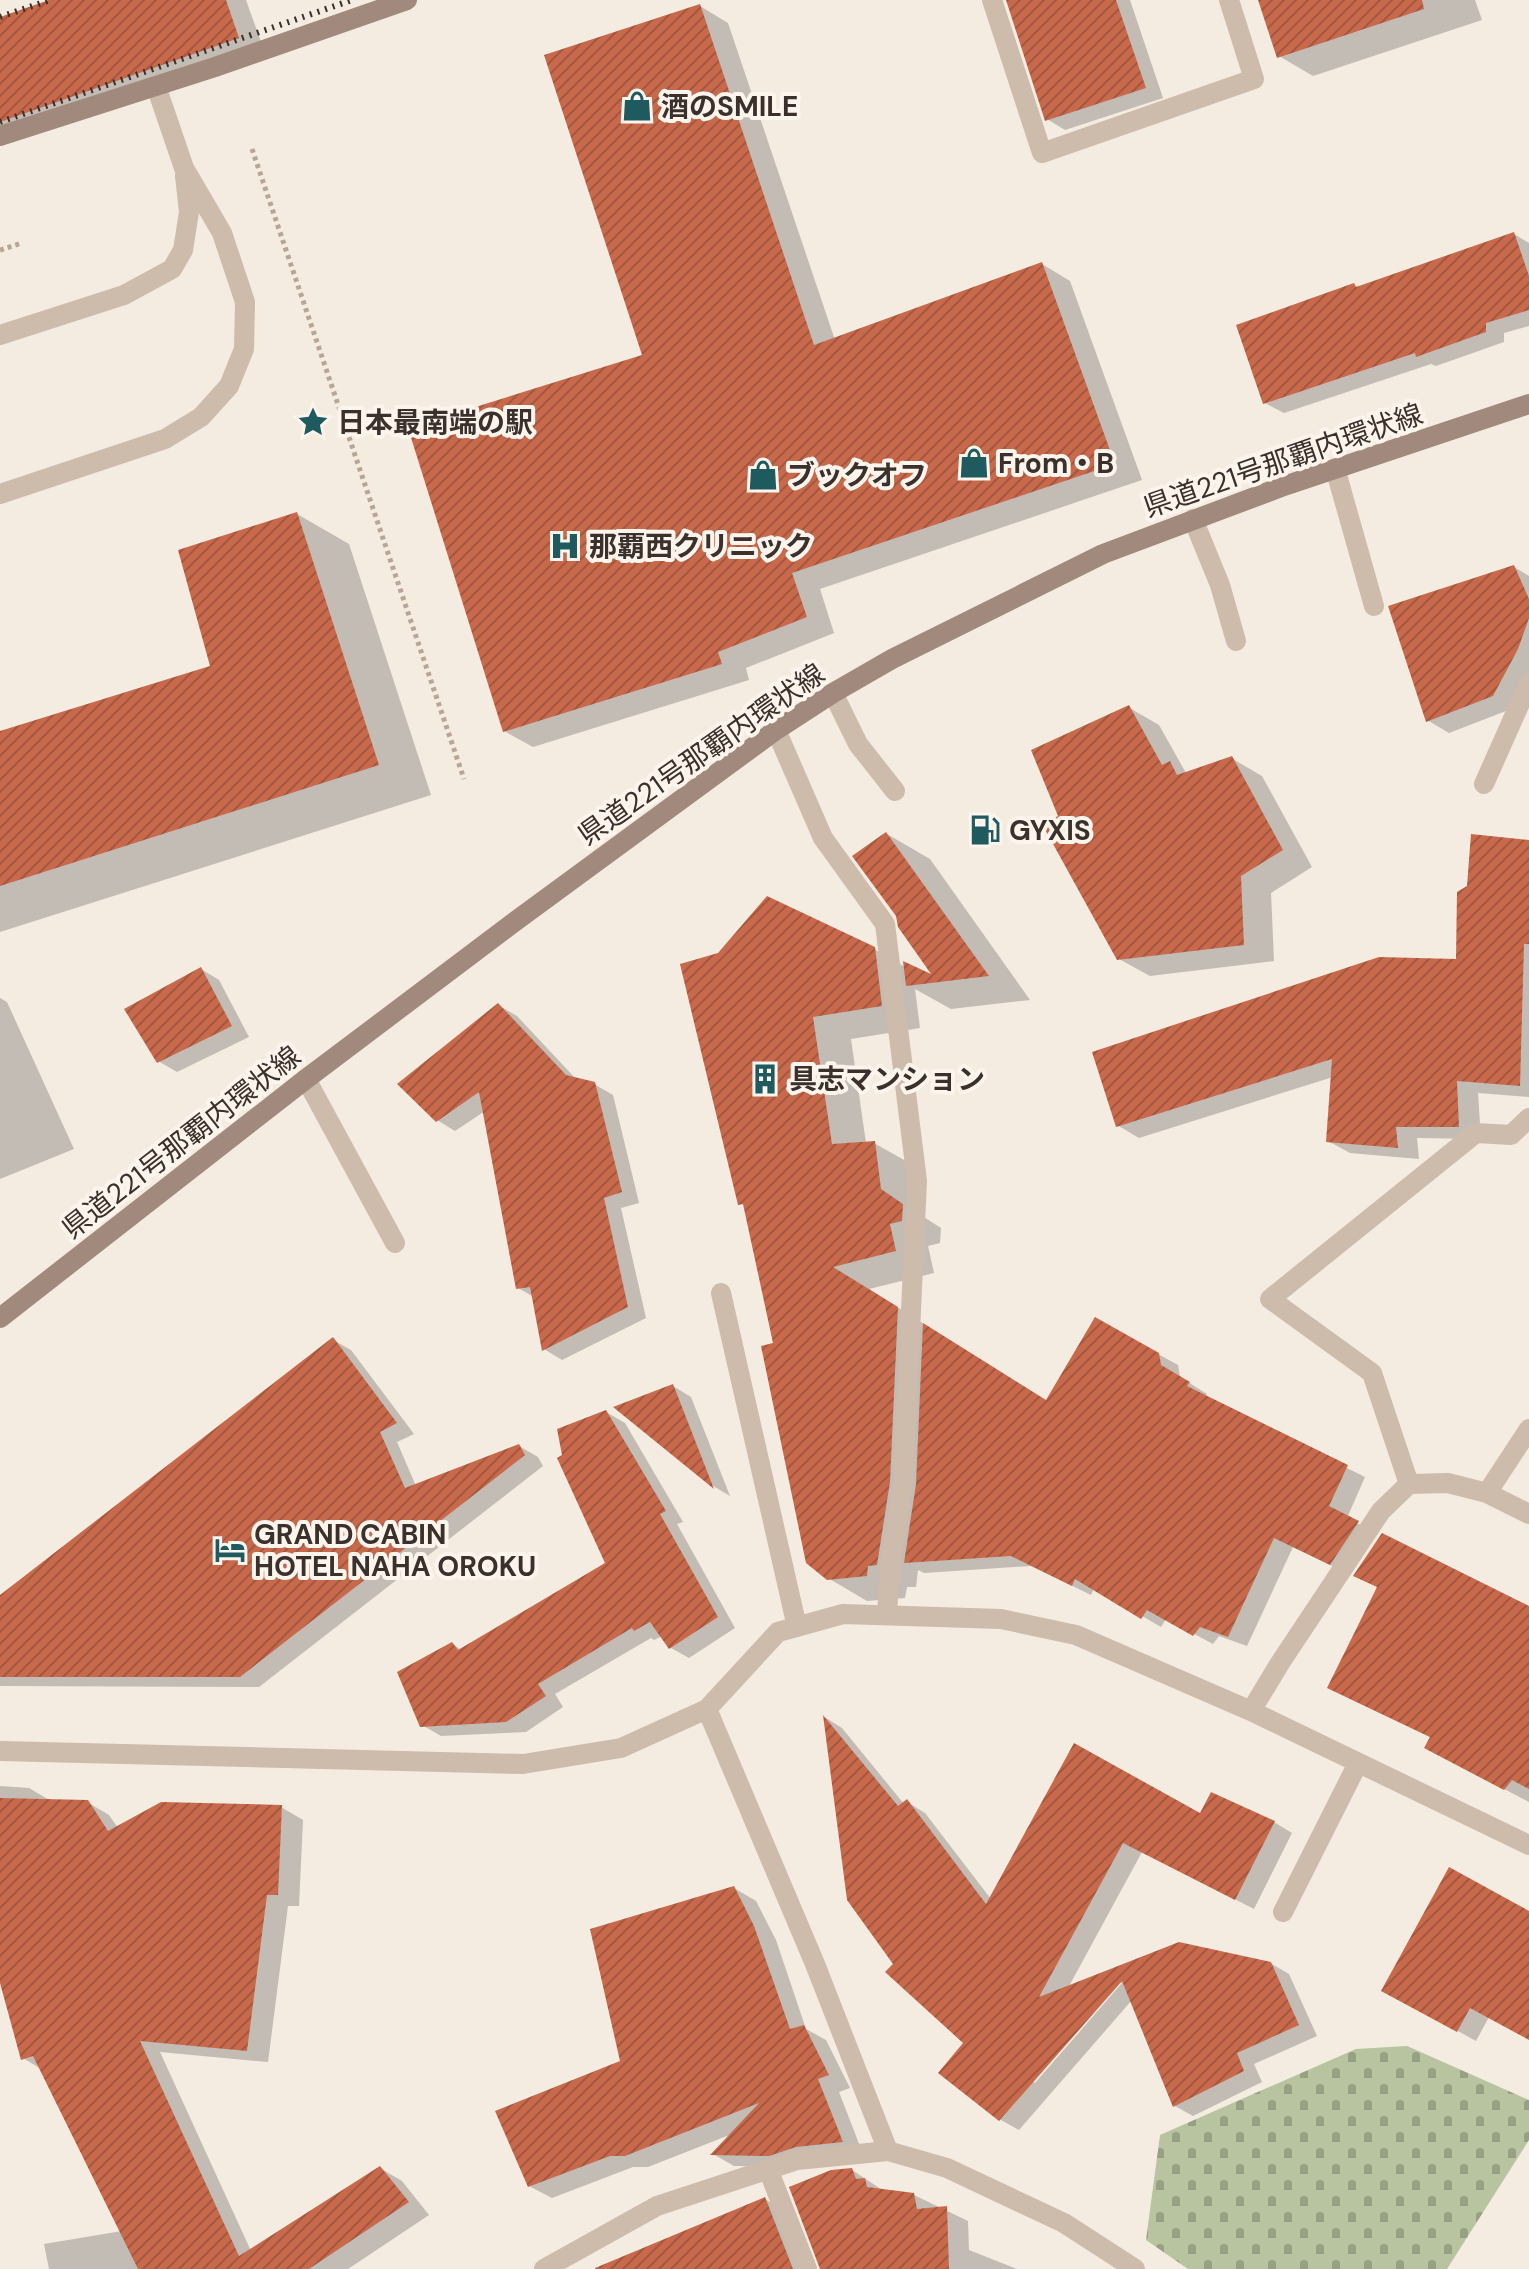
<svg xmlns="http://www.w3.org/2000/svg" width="1529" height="2269" font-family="'DM Sans','Noto Sans JP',sans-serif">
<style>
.cemetery{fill:url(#cemetery-stones)}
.shadow{fill:#0003;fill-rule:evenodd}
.building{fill:url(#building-hatch)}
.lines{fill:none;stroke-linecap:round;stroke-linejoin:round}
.path{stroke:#b9a596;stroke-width:5;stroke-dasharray:4 4;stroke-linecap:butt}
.service{stroke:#cdbbac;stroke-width:20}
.minor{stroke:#cdbbac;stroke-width:20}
.tertiary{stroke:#cdbbac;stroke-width:20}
.secondary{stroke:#a18a7d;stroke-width:20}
.rail{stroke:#3b302b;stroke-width:6;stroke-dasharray:2 6;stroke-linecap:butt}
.labels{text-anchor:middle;stroke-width:8;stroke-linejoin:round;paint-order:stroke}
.poi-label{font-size:28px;font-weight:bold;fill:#3b302b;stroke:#fbf5ee;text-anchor:start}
.street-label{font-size:28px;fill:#3b302b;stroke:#fbf5ee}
</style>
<defs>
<pattern id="cemetery-stones" width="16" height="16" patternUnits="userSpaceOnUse" patternTransform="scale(2)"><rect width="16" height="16" fill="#b8c4a0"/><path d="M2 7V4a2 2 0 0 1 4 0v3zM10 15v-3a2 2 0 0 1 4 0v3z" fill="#97a083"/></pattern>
<pattern id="building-hatch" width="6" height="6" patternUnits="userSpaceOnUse" patternTransform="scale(2)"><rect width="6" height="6" fill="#c8694b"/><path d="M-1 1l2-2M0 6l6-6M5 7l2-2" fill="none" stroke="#a4573f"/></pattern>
</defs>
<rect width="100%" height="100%" fill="#f4ebe1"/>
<path class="cemetery" d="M 1407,2046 L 1529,2100 L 1529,2140 L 1447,2269 L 1188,2269 L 1146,2240 L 1160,2135 L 1356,2049 Z"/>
<path class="shadow" d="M 56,0 L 246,0 L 265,53 L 0,146 L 0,19 Z
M 1008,0 L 1130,0 L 1163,98 L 1065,130 L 1047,119 Z
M 1260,0 L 1475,0 L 1482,20 L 1313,76 L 1279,56 Z
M 700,6 L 728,23 L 835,340 L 1042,264 L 1070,281 L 1142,480 L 820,589 L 834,633 L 746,668 L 749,680 L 533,747 L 504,731 L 645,356 Z
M 1514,234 L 1529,243 L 1529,326 L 1504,333 L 1504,342 L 1436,366 L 1431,364 L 1284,413 L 1265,403 L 1354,285 L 1359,288 Z
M 297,514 L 349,544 L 431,795 L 0,932 L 0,733 L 213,667 Z
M 1514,567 L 1529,576 L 1529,702 L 1449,733 L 1427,720 Z
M 1128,707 L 1159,725 L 1186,773 L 1231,758 L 1262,776 L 1312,867 L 1271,893 L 1274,961 L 1150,976 L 1119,959 L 1060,817 Z
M 887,834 L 930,859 L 1030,1000 L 951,1009 L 915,989 L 920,1028 L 851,1039 L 866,1143 L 874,1143 L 913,1165 L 919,1214 L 941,1228 L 940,1243 L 928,1246 L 934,1273 L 869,1289 L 1047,1402 L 1158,1354 L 1178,1365 L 1180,1377 L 1207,1394 L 1205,1397 L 1365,1477 L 1347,1518 L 1376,1533 L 1349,1574 L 1293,1547 L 1247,1646 L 1219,1636 L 1213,1644 L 1166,1619 L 1161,1627 L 1094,1588 L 1091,1595 L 1031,1566 L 924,1573 L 918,1570 L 916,1587 L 907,1587 L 905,1598 L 867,1601 L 828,1578 L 746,1206 L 740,1203 L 682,965 L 874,949 L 905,967 L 937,979 Z
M 1529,842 L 1529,1097 L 1478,1093 L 1481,1139 L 1417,1138 L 1419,1159 L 1350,1153 L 1328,1141 L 1333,1077 L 1139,1138 L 1117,1125 L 1458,961 Z
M 201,969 L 219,980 L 249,1037 L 177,1072 L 158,1061 Z
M 0,998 L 7,1002 L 74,1149 L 0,1179 Z
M 498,1005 L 517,1016 L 577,1080 L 594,1084 L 613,1095 L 639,1203 L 621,1208 L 646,1318 L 562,1360 L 544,1349 L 534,1297 L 518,1288 L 485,1111 L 455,1131 L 437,1120 Z
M 333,1340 L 351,1350 L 414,1434 L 397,1442 L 416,1486 L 519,1446 L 538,1457 L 543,1466 L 259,1687 L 0,1686 L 0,1597 Z
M 673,1386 L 691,1397 L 730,1496 L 715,1487 L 617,1408 Z
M 606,1412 L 625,1423 L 683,1522 L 677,1524 L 735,1628 L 689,1658 L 671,1648 L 662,1636 L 654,1640 L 651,1638 L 555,1694 L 563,1707 L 526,1732 L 441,1736 L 422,1725 L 452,1644 L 462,1650 L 607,1564 Z
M 1529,1608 L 1529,1802 L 1445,1758 L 1432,1738 L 1348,1698 Z
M 826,1718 L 842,1728 L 904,1804 L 907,1802 L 925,1813 L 991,1899 L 1075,1746 L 1201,1816 L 1274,1822 L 1292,1833 L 1254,1909 L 1142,1852 L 1068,1988 L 1179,1944 L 1270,1963 L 1289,1974 L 1317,2036 L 1254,2064 L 1262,2082 L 1193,2116 L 1175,2106 L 1132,2000 L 1019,2130 L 1001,2120 L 941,2073 L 966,2043 L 895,1964 ZM 1117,1983 L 1122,1983 L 1035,2083 L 1032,2081 Z
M 0,1786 L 29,1788 L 51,1801 L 87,1802 L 109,1815 L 118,1828 L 281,1807 L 303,1820 L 299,1906 L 288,1906 L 268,2062 L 160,2052 L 251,2251 L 380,2168 L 402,2181 L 429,2215 L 348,2269 L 49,2269 L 44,2244 L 122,2231 L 41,2069 L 23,2058 L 0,1976 Z
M 734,1888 L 756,1901 L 776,1940 L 806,2029 L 826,2040 L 850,2088 L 839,2092 L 863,2154 L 792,2167 L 734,2166 L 713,2154 L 732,2134 L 648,2167 L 633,2167 L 552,2198 L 529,2186 L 623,2063 Z
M 1529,1913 L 1529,2039 L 1489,2017 L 1476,2041 L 1384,1990 Z
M 852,2170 L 884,2191 L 914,2195 L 968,2221 L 969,2250 L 1017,2269 L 821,2269 Z
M 765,2199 L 786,2212 L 809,2269 L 604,2269 Z"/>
<path class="building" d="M 49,0 L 226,0 L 239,38 L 0,122 L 0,17 Z
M 1006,0 L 1116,0 L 1146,88 L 1045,121 Z
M 1258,0 L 1422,0 L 1424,9 L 1277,58 Z
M 700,4 L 814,345 L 1042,262 L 1115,464 L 792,573 L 807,617 L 718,652 L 722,664 L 503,732 L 408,428 L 642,355 L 544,55 Z
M 1514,232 L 1529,276 L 1529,310 L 1486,323 L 1486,332 L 1416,357 L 1415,353 L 1263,404 L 1236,325 L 1354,283 L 1356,287 Z
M 297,512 L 379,765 L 0,886 L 0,731 L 210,666 L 178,550 Z
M 1514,565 L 1529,599 L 1529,618 L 1518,649 L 1493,696 L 1426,722 L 1388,606 Z
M 1129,705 L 1162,765 L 1170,761 L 1177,775 L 1232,756 L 1283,850 L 1241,876 L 1244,945 L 1117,960 L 1042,824 L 1058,816 L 1031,750 Z
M 886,832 L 989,976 L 906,986 L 903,961 L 931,974 L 898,927 L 896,916 L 852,856 Z
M 1471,834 L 1529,840 L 1529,944 L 1524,944 L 1520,1086 L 1457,1081 L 1459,1127 L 1396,1127 L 1398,1148 L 1326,1142 L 1332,1059 L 1116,1127 L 1092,1052 L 1379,957 L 1456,959 L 1457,892 L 1467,886 Z
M 767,896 L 875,947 L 882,1006 L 813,1017 L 832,1144 L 875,1141 L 881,1189 L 903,1204 L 902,1221 L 890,1224 L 896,1251 L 833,1267 L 898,1307 L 890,1482 L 877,1565 L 868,1566 L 867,1576 L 827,1580 L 806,1563 L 761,1346 L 773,1343 L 743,1204 L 738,1205 L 680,964 L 718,953 Z
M 201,967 L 232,1026 L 157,1063 L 124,1009 Z
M 498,1003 L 566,1075 L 595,1082 L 622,1192 L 604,1198 L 628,1307 L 542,1351 L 530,1287 L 516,1289 L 479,1092 L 436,1122 L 397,1084 Z
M 1095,1317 L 1159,1353 L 1161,1365 L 1190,1382 L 1187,1386 L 1348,1465 L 1329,1506 L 1359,1521 L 1330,1565 L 1274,1538 L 1228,1637 L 1200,1627 L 1193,1636 L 1147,1610 L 1141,1619 L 1075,1579 L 1072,1586 L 1011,1556 L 904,1563 L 916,1484 L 923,1323 L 1046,1400 Z
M 333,1337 L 397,1423 L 380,1432 L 405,1488 L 519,1444 L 525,1455 L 240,1677 L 0,1677 L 0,1595 Z
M 673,1384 L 714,1489 L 613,1407 Z
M 606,1410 L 666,1511 L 660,1514 L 718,1617 L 669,1649 L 650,1622 L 634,1631 L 632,1628 L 538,1684 L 546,1696 L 506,1722 L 420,1727 L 397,1672 L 452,1642 L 458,1650 L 605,1563 L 557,1458 L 562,1455 L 557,1429 Z
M 1382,1533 L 1529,1606 L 1529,1789 L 1512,1780 L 1504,1790 L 1424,1748 L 1430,1737 L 1327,1688 L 1377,1587 L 1353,1576 Z
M 823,1715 L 898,1806 L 907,1799 L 986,1904 L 1074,1743 L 1200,1813 L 1211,1792 L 1275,1821 L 1235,1900 L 1123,1843 L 1039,1997 L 1179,1942 L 1271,1962 L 1299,2025 L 1237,2053 L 1244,2071 L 1173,2107 L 1122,1981 L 999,2121 L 938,2073 L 963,2043 L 885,1972 L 893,1964 L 847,1900 Z
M 0,1798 L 88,1800 L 108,1831 L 161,1802 L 282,1805 L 278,1895 L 267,1895 L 247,2051 L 140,2041 L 239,2256 L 380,2166 L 409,2202 L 309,2269 L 138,2269 L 33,2056 L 21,2060 L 0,1983 Z
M 1449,1867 L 1529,1911 L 1529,2040 L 1470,2008 L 1457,2032 L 1381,1991 Z
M 734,1886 L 754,1926 L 790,2029 L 804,2025 L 829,2075 L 818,2079 L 843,2142 L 796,2147 L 769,2156 L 710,2155 L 759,2103 L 625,2156 L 610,2156 L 528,2187 L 495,2111 L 620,2061 L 590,1929 Z
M 852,2168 L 856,2179 L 865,2178 L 867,2187 L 914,2193 L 917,2209 L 947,2206 L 949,2269 L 820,2269 L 789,2187 L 831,2170 Z
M 765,2197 L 793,2269 L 595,2269 L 595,2268 Z"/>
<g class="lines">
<path class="path" d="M 252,149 L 464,779
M 0,250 L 22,243"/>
<path class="service" d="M 992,0 L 1042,153 L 1254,79 L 1229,0
M 0,335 L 124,295 L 172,269 L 183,250 L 189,212 L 185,176
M 0,494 L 165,439 L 201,417 L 229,386 L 244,349 L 245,302 L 222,233 L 184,168 L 156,86
M 776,730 L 823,838 L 885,924 L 917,1181 L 903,1483 L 890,1567 L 887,1615
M 1484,784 L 1529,683
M 306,1079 L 395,1243"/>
<path class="minor" d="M 1335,468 L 1374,606
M 1193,519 L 1220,585 L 1236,641
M 833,693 L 858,744 L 895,791
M 1529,1118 L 1511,1135 L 1476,1133 L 1270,1299 L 1372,1373 L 1409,1484 L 1448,1483 L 1487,1493 L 1529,1514
M 721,1293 L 797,1627
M 1487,1493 L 1529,1429
M 707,1709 L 815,1964 L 888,2151
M 1251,1711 L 1280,1663 L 1381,1511 L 1409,1484
M 0,1751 L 523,1764 L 621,1748 L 707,1709 L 778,1632 L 843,1614 L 1001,1619 L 1076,1635 L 1251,1711 L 1529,1845
M 1283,1912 L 1358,1763
M 768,2169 L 807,2269"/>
<path class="tertiary" d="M 544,2269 L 657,2206 L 797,2160 L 888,2151 L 947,2168 L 1064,2223 L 1135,2269"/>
<path class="secondary" d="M 0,136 L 215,67 L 407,0
M 0,1318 L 306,1079 L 517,920 L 776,730 L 833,693 L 892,659 L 1103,554 L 1284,486 L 1529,404"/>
<path class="rail" d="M 0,17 L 50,0
M 0,122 L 352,0"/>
</g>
<defs>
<g id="shop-bare" transform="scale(2.4)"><path d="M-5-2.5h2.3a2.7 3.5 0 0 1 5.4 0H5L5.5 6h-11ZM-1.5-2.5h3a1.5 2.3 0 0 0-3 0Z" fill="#1f5a5e" stroke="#fbf5ee" stroke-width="2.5" paint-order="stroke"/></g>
<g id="sight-bare" transform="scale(2.4)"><path d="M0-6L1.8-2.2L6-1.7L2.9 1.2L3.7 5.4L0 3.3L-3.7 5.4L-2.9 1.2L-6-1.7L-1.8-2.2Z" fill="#1f5a5e" stroke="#fbf5ee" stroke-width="2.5" paint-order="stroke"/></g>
<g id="hospital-bare" transform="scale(2.4)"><path d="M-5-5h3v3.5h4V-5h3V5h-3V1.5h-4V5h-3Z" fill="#1f5a5e" stroke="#fbf5ee" stroke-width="2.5" paint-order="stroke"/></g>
<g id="fuel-bare" transform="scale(2.4)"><path d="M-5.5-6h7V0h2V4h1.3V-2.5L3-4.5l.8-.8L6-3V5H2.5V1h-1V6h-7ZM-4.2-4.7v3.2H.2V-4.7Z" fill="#1f5a5e" stroke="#fbf5ee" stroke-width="2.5" paint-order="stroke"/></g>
<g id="building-bare" transform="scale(2.4)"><path d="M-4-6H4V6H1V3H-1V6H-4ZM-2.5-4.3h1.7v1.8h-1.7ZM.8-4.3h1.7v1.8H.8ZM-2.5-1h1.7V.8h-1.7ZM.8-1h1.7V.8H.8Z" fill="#1f5a5e" stroke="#fbf5ee" stroke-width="2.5" paint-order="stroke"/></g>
<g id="hotel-bare" transform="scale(2.4)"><path d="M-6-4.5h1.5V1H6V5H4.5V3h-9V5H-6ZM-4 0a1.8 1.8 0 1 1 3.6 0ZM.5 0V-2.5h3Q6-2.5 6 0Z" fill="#1f5a5e" stroke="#fbf5ee" stroke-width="2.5" paint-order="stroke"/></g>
</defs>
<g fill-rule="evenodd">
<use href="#shop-bare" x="637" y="106"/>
<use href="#sight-bare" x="313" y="422"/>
<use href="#shop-bare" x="974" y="463"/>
<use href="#shop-bare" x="763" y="475"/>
<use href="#hospital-bare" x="565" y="546"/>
<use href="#fuel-bare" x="985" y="830"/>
<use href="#building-bare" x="765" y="1079"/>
<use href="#hotel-bare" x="230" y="1550"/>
</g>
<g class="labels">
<g class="poi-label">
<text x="661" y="116">酒のSMILE</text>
<text x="337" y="432">日本最南端の駅</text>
<text x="998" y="473">From・B</text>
<text x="787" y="485">ブックオフ</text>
<text x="589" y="556">那覇西クリニック</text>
<text x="1009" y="840">GYXIS</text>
<text x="789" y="1089">具志マンション</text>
<text x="254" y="1544">GRAND CABIN<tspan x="254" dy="32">HOTEL NAHA OROKU</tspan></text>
</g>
<g class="street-label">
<text transform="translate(1283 460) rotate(-19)" y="10">県道221号那覇内環状線</text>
<text transform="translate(701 754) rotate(-35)" y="10">県道221号那覇内環状線</text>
<text transform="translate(181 1142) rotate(-38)" y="10">県道221号那覇内環状線</text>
</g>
</g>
</svg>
